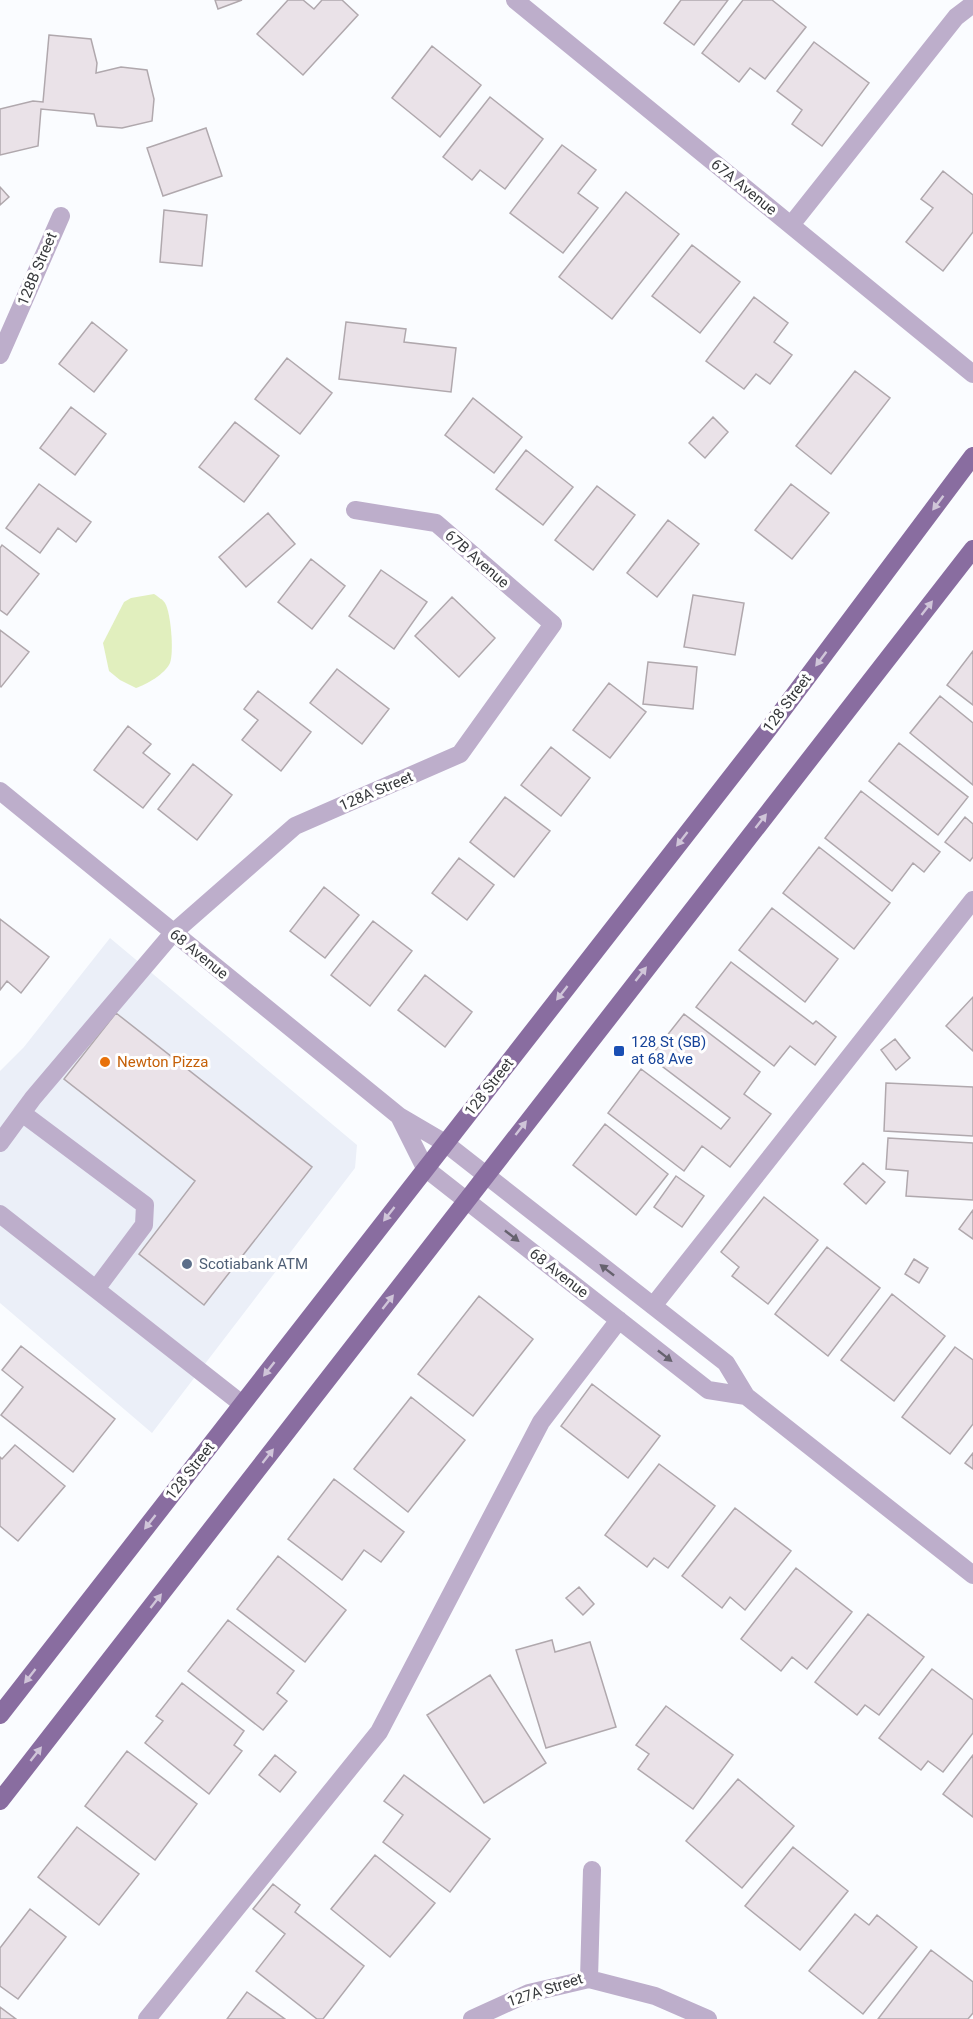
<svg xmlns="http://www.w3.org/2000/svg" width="973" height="2019" font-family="Roboto,sans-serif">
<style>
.built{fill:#ebeff8}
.green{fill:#e1efbe}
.building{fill:#eae2e8;stroke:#b0a8ad;stroke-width:1.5}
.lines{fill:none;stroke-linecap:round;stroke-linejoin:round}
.minor{stroke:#bdaecb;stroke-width:18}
.major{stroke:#896da0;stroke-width:18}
.oneway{fill:#d0c5d9}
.oneway2{fill:#66626e}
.transit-dot{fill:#1a4fb4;stroke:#fff;stroke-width:2}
.food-dot{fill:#e8710a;stroke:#fff;stroke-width:2}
.service-dot{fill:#5c6f8a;stroke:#fff;stroke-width:2}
.labels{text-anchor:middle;stroke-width:6;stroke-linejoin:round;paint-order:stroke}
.street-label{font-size:15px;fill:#37393c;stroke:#fff}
.transit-label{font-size:15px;fill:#164399;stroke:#fff;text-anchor:start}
.food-label{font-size:15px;fill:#c56008;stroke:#fff;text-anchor:start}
.service-label{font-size:15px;fill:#4e5e75;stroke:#fff;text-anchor:start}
</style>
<rect width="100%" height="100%" fill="#fafcff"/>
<path class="built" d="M 110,938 L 357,1145 L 355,1168 L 152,1433 L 0,1303 L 0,1071 L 24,1047 Z"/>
<path class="green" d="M 154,594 C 157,596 163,600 165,603 C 171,613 174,652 170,663 C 165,674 147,684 136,688 L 120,680 L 109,671 L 103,643 L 124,602 L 131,598 Z"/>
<path class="building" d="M 215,0 L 242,0 L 218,9 Z
M 288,0 L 303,0 L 314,9 L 322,0 L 342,0 L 358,15 L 303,75 L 257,34 Z
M 681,0 L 728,0 L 694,45 L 664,23 Z
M 743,0 L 772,0 L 806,27 L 765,79 L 750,68 L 739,82 L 702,53 Z
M 49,35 L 91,39 L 97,63 L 96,73 L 121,67 L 147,70 L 154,99 L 152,121 L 122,128 L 97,126 L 94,114 L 41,109 L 38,146 L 0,155 L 0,109 L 33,101 L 43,102 Z
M 814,42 L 869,83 L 822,146 L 792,124 L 802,110 L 777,91 Z
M 432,46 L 481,85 L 440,137 L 392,98 Z
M 490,97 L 543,139 L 505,189 L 480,170 L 472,180 L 443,157 Z
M 206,128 L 222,176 L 163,196 L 147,148 Z
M 562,145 L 596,170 L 578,193 L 598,208 L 563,253 L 510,213 Z
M 943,171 L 973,195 L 973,232 L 943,271 L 906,242 L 933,208 L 921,199 Z
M 0,187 L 9,197 L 0,205 Z
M 626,192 L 679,234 L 612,319 L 559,277 Z
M 164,210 L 207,215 L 202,266 L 160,262 Z
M 692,245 L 740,282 L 700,333 L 652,296 Z
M 754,297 L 788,323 L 774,342 L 792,355 L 770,384 L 756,374 L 744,389 L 706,361 Z
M 92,322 L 127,350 L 94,392 L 59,364 Z
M 346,322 L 406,329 L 404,342 L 456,348 L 451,392 L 339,379 Z
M 287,358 L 332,393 L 300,434 L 255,399 Z
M 855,371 L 890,398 L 831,474 L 796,446 Z
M 473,398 L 522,437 L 494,473 L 445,435 Z
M 71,407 L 106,434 L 75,475 L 40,448 Z
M 713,417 L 728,432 L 705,458 L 689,443 Z
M 235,422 L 279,456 L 244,502 L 199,467 Z
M 526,450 L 573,487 L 543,525 L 496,489 Z
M 39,484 L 91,522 L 76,542 L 58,528 L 40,553 L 6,528 Z
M 791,484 L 829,513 L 792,559 L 755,530 Z
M 597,486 L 635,515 L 593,570 L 555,540 Z
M 268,513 L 295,544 L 246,587 L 219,557 Z
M 668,520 L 699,544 L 657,597 L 627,573 Z
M 2,545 L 39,574 L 7,615 L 0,610 L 0,548 Z
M 311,559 L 345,586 L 312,629 L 278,602 Z
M 381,570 L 427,602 L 394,649 L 349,616 Z
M 693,595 L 744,603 L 735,655 L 684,647 Z
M 452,597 L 495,638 L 459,677 L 415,636 Z
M 0,630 L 29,652 L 1,687 L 0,686 Z
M 973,651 L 973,705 L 947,685 Z
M 648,662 L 697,667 L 693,709 L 643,704 Z
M 337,669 L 389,709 L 362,744 L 310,703 Z
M 609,683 L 646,712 L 610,758 L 573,730 Z
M 258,691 L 311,732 L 281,771 L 242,740 L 258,720 L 244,709 Z
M 940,696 L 973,723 L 973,785 L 910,733 Z
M 128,726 L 151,744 L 143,753 L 170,774 L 143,808 L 94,770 Z
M 899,743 L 968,797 L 938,835 L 869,781 Z
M 551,747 L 590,778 L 561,816 L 521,785 Z
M 193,764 L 232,795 L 197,840 L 158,809 Z
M 861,791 L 940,852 L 924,872 L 913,863 L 892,891 L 825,838 Z
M 505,797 L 550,831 L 514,877 L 470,842 Z
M 965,817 L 973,824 L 973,857 L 970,861 L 945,842 Z
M 819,847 L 890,903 L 854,949 L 783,893 Z
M 459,858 L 494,885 L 467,920 L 432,893 Z
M 324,887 L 359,915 L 325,958 L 290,931 Z
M 772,908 L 838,959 L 805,1002 L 739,950 Z
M 0,919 L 49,957 L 21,993 L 7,981 L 0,990 Z
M 373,921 L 412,951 L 370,1006 L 331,975 Z
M 731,962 L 813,1024 L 816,1021 L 836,1037 L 815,1065 L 790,1046 L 774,1066 L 696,1007 Z
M 425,975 L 472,1012 L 445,1047 L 398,1010 Z
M 973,997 L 973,1051 L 946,1026 Z
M 116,1013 L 312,1167 L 204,1305 L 139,1254 L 195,1181 L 64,1079 Z
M 684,1014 L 760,1072 L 744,1094 L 771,1114 L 730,1167 L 702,1146 L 684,1171 L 608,1113 L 641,1069 L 721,1129 L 730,1118 L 650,1057 Z
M 895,1039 L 910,1058 L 896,1070 L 881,1050 Z
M 886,1083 L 973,1087 L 973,1136 L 884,1131 Z
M 605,1124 L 668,1174 L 636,1215 L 573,1165 Z
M 888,1138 L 973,1143 L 973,1200 L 906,1196 L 908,1171 L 886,1169 Z
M 863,1163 L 885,1182 L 866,1204 L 844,1184 Z
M 676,1176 L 704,1196 L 682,1227 L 654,1207 Z
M 764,1197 L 818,1240 L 768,1304 L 732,1276 L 739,1267 L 721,1252 Z
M 973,1210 L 973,1239 L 959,1229 Z
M 827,1247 L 880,1288 L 828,1356 L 775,1314 Z
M 914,1259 L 928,1268 L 919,1283 L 905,1274 Z
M 892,1294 L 945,1336 L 894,1401 L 841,1360 Z
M 479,1296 L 533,1339 L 473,1416 L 418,1374 Z
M 21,1346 L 115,1419 L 73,1472 L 1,1415 L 23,1387 L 2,1370 Z
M 955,1347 L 973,1360 L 973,1424 L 950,1454 L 902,1417 Z
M 592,1384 L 660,1436 L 628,1478 L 561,1426 Z
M 411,1397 L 465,1440 L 408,1512 L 354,1469 Z
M 15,1445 L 65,1486 L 18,1541 L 0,1526 L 0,1457 L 2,1459 Z
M 973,1453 L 973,1469 L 965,1463 Z
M 659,1464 L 715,1506 L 668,1568 L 654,1558 L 647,1567 L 605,1535 Z
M 334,1479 L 404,1532 L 381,1562 L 364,1550 L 342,1580 L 288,1539 Z
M 735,1508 L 791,1551 L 745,1610 L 730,1597 L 722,1608 L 682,1576 Z
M 278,1556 L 346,1610 L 305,1662 L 237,1609 Z
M 796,1568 L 852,1612 L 807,1669 L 792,1657 L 781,1671 L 741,1639 Z
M 579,1587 L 594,1604 L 583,1615 L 566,1598 Z
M 868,1614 L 924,1657 L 879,1715 L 865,1705 L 857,1715 L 815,1682 Z
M 228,1620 L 294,1671 L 277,1693 L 287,1701 L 263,1730 L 188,1671 Z
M 552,1640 L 555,1652 L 590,1642 L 616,1727 L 546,1748 L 516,1650 Z
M 932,1669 L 973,1700 L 973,1733 L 943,1772 L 928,1761 L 921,1770 L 879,1738 Z
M 490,1675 L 546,1763 L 484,1803 L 427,1715 Z
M 182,1683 L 244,1731 L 234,1745 L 242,1751 L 209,1794 L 145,1743 L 163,1721 L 156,1716 Z
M 666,1706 L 733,1755 L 693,1809 L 638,1769 L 649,1754 L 636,1745 Z
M 127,1751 L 197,1804 L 155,1860 L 85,1806 Z
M 275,1755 L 296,1772 L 280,1792 L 259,1775 Z
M 973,1755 L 973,1817 L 943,1794 Z
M 404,1775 L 490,1839 L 450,1892 L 383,1842 L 403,1815 L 384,1801 Z
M 738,1779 L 794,1826 L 742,1888 L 686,1841 Z
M 77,1827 L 139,1874 L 99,1925 L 38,1877 Z
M 793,1847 L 848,1891 L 800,1950 L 745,1906 Z
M 375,1855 L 435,1903 L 390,1957 L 331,1909 Z
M 273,1884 L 300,1905 L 295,1912 L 364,1966 L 323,2019 L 317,2019 L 256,1971 L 285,1934 L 253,1909 Z
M 30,1909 L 66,1937 L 18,1999 L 0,1986 L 0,1948 Z
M 855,1914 L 869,1925 L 877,1915 L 917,1947 L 863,2014 L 809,1971 Z
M 931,1950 L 973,1982 L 973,2013 L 968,2019 L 878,2019 Z
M 247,1992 L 285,2019 L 227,2019 Z
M 0,2007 L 16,2019 L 0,2019 Z"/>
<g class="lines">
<path class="minor" d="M 515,0 L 973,374
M 791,225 L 956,17 L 973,4
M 0,355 L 61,216
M 0,791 L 399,1116 L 445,1143 L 726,1363 L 746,1396 L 973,1575
M 22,1113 L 145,1205 L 144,1225 L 96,1289
M 399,1116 L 425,1168 L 708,1390 L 746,1396
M 0,1143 L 33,1098 L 173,933 L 295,826 L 460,754 L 553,624 L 436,523 L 355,510
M 0,1214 L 242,1404
M 653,1306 L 973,900
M 589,1979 L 592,1870
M 147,2019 L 379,1732 L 541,1422 L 619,1320
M 472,2019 L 529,1993 L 589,1979 L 655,1996 L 708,2019"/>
<path class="major" d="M 0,1715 L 770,727 L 973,456
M 0,1801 L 973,549"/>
</g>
<defs><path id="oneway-solid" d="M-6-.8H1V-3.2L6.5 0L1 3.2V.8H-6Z" transform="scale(1.5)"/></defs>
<g class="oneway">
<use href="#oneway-solid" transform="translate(938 503) rotate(127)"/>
<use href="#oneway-solid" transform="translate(927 608) rotate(-52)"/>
<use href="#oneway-solid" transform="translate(821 659) rotate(127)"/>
<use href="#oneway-solid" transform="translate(761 821) rotate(-52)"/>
<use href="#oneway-solid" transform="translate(682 839) rotate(128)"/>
<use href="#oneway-solid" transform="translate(641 974) rotate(-52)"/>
<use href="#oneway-solid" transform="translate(562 993) rotate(128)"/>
<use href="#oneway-solid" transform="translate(521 1128) rotate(-52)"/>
<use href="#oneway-solid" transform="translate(389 1214) rotate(128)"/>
<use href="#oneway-solid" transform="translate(388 1302) rotate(-52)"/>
<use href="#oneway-solid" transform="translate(269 1369) rotate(128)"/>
<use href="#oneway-solid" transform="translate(268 1456) rotate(-52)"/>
<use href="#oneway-solid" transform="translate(150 1522) rotate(128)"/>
<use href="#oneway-solid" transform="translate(156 1601) rotate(-52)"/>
<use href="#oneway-solid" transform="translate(30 1676) rotate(128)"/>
<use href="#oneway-solid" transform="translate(36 1754) rotate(-52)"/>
</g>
<g class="oneway2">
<use href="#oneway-solid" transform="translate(512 1236) rotate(38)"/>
<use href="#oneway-solid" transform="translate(607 1270) rotate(-142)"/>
<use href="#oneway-solid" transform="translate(665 1356) rotate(38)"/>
</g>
<rect class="transit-dot" x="613" y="1045" width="12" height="12" rx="3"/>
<circle class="food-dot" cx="105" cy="1062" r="6"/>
<circle class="service-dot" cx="187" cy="1264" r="6"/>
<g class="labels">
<g class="street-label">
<text transform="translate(744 187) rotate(39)" y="5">67A Avenue</text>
<text transform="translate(37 269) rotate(-67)" y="5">128B Street</text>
<text transform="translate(477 559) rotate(41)" y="5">67B Avenue</text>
<text transform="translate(787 703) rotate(-53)" y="5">128 Street</text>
<text transform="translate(376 791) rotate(-23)" y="5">128A Street</text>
<text transform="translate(199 954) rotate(39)" y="5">68 Avenue</text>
<text transform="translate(489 1087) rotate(-52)" y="5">128 Street</text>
<text transform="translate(559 1273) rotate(38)" y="5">68 Avenue</text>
<text transform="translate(190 1471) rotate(-52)" y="5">128 Street</text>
<text transform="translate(545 1990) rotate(-18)" y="5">127A Street</text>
</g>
<g class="transit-label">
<text x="631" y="1047">128 St (SB)<tspan x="631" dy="17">at 68 Ave</tspan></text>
</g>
<g class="food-label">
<text x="117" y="1067">Newton Pizza</text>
</g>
<g class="service-label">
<text x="199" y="1269">Scotiabank ATM</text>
</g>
</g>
</svg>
